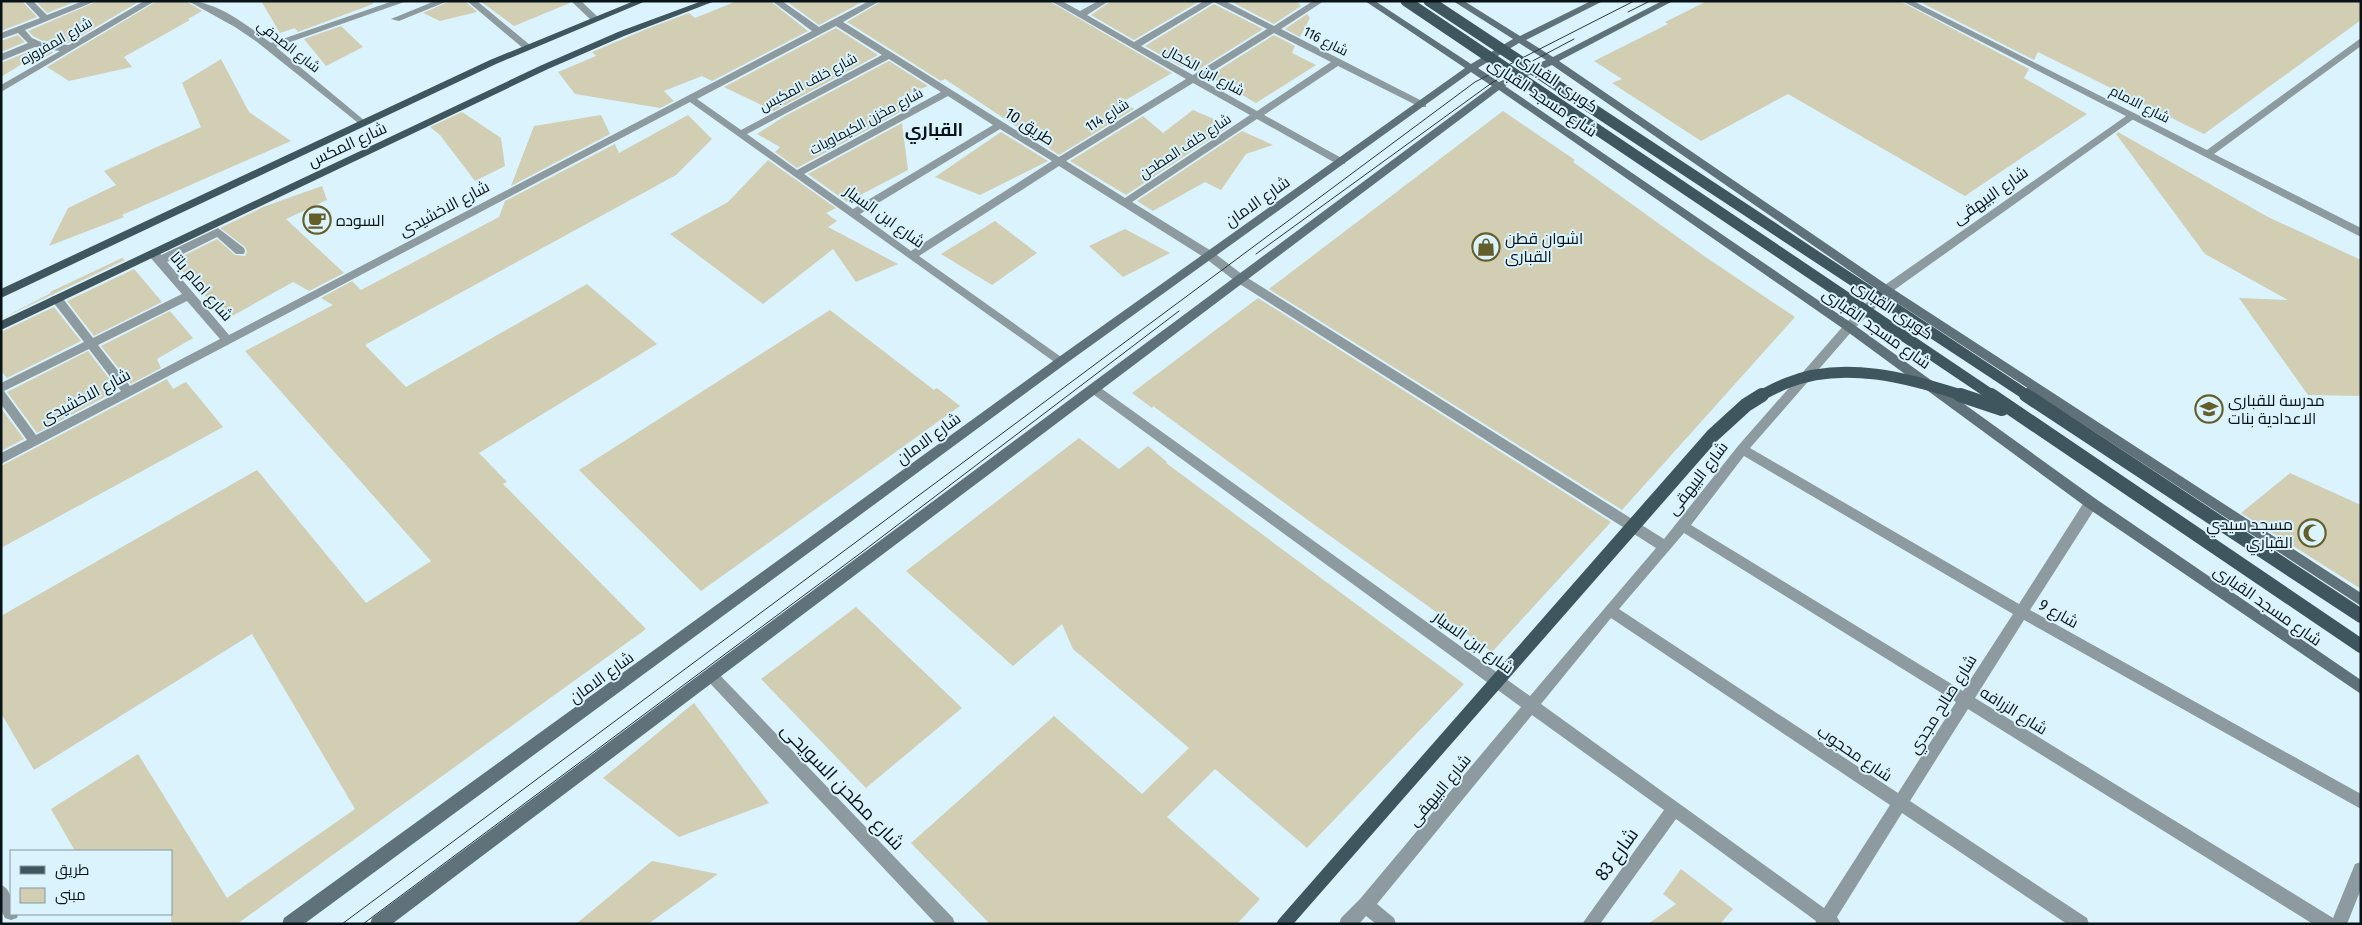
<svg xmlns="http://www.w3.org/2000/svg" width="2362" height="925" font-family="'Fira Sans Condensed',Cairo,sans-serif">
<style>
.building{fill:#d1ceb4}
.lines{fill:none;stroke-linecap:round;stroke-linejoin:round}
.lane{fill:#8d9a9f;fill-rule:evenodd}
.street{fill:#8d9a9f;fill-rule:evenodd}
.secondary{fill:#607279;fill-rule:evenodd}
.primary{fill:#40565e;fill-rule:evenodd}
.tram{stroke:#29363b;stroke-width:1}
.primary-bridge-far1{stroke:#40565e;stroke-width:11}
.primary-bridge{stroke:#40565e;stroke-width:14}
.labels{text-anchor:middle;stroke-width:4;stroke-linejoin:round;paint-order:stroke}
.far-street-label{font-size:14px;fill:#081317;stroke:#daf3fd}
.street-label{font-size:16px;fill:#081317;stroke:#daf3fd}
.poi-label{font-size:16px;fill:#081317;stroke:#daf3fd;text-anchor:start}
.far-district-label{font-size:18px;font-weight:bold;fill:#081317;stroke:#daf3fd}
.near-street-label{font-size:19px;fill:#081317;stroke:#daf3fd}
</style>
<rect width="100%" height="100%" fill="#daf3fd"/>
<path class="building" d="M 1,1 L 22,1 L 37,17 L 1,31 Z
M 36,1 L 77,1 L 47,13 Z
M 98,1 L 140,1 L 69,43 L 43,41 L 33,36 L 28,31 Z
M 157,1 L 186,1 L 202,11 L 188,19 L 190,20 L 124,57 L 132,67 L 69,81 L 47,67 Z
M 261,1 L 373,1 L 373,4 L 298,32 L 295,28 L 280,33 Z
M 450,1 L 465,1 L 477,12 L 440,21 L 423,13 Z
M 480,1 L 569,1 L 570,3 L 514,26 Z
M 737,1 L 770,1 L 808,31 L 712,81 L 702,76 L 664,91 L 674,101 L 660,108 L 575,94 L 558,72 L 596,56 L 592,52 L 644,30 L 689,13 L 695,18 Z
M 786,1 L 864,1 L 819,25 Z
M 882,1 L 1049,1 L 1172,73 L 1124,101 L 1134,109 L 1059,155 L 945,79 L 941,81 L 847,22 Z
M 1111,1 L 1200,1 L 1134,40 L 1091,15 Z
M 1230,1 L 1297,1 L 1301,6 L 1274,24 Z
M 1707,1 L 1900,1 L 2029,69 L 2024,78 L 2087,114 L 1965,196 L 1788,94 L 1701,141 L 1612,83 L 1622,79 L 1594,61 L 1668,24 L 1665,22 Z
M 1918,1 L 2361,1 L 2361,20 L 2204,134 L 2038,52 L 2034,60 Z
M 1214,4 L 1263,29 L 1198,70 L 1189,65 L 1182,67 L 1145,46 Z
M 1307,14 L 1310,18 L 1300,37 L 1285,29 Z
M 341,26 L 363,47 L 326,66 L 304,39 Z
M 836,28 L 878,55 L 774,111 L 724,87 Z
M 18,35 L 25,42 L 1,52 L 1,41 Z
M 1274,35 L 1295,46 L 1292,53 L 1316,65 L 1256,103 L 1209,76 Z
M 35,49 L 54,52 L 39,61 L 33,57 L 1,77 L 1,63 Z
M 221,59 L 249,112 L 291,141 L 122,215 L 124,217 L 49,246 L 68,208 L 116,185 L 104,171 L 201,127 L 182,83 Z
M 889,61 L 928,86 L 898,98 L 900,112 L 797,168 L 775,152 L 780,147 L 757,134 L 785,116 Z
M 1193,110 L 1230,126 L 1126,195 L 1070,161 L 1143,116 L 1163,133 Z
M 1503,111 L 1575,160 L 1573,162 L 1704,256 L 1795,317 L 1622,510 L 1269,289 Z
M 462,112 L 501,138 L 505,166 L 475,181 L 440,135 L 430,127 Z
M 601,115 L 610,134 L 511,186 L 534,126 Z
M 688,115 L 712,139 L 676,175 L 365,345 L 406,387 L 587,284 L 657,344 L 479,453 L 507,482 L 503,484 L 646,629 L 237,924 L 171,924 L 171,851 L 75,851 L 51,809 L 138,754 L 227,898 L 355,809 L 252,634 L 34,770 L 1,713 L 1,616 L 257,470 L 366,603 L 431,561 L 245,351 L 333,305 L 321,298 L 352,281 L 361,290 L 499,217 L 505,201 L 615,144 L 619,153 Z
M 902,123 L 908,170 L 847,202 L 808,174 Z
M 1242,131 L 1273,145 L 1246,154 L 1221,190 L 1205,182 L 1153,211 L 1137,201 Z
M 1001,132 L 1048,161 L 980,195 L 935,177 Z
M 2118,132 L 2268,217 L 2361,260 L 2361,396 L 2308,395 L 2239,298 L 2288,300 L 2205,254 L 2116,134 Z
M 768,160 L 836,208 L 826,213 L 837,221 L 828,227 L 898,264 L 856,282 L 833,249 L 763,304 L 670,234 L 728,202 Z
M 322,186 L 327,200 L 286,219 L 344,273 L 309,291 L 293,282 L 227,319 L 173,261 L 217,239 L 235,255 L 245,256 L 247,252 L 245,247 L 220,228 L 263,207 Z
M 995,221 L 1037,253 L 992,285 L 941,254 Z
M 1125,229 L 1170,253 L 1123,277 L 1089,246 Z
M 122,258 L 125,260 L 1,319 L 51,293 L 50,292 Z
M 134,269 L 162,302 L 94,336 L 67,301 Z
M 1258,298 L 1611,522 L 1492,652 L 1305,518 L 1153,406 L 1152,408 L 1132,393 Z
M 54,307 L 81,341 L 7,378 L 1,371 L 1,332 Z
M 830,310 L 934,390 L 937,388 L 960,406 L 701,591 L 579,470 Z
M 170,311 L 193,338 L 157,359 L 161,368 L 131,384 L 101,346 Z
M 88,351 L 118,390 L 37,433 L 7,392 Z
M 167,379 L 173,389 L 186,382 L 223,427 L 1,548 L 1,466 Z
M 1,408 L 24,439 L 1,451 Z
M 1079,438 L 1119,469 L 1148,446 L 1167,462 L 1166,463 L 1464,684 L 1307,848 L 1215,769 L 1167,817 L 1260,899 L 1237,924 L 990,924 L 911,843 L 1054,716 L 1142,794 L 1189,748 L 1073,649 L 1062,624 L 1013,666 L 906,571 Z
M 2290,473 L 2361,505 L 2361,589 L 2241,513 Z
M 856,607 L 962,708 L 866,788 L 761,679 Z
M 694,703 L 769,803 L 679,837 L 603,778 Z
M 652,861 L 718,874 L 648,924 L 576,924 Z
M 1681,869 L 1733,909 L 1720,924 L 1648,924 L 1676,904 L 1663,894 Z"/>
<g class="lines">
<path class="lane" d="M 435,1 L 448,1 L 399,21 L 391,19 Z
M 1902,1 L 1913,1 L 2207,150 L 2361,38 L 2361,46 L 2214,154 L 2361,228 L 2361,237 Z
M 218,228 L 244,248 L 245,251 L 244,254 L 236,254 L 217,237 L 163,264 L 159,265 L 154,261 L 155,258 Z"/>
<path class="street" d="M 24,1 L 33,1 L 47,15 L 83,1 L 96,1 L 25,30 L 32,38 L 43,43 L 69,45 L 144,1 L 155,1 L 1,92 L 1,85 L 60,51 L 35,47 L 1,61 L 1,54 L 28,43 L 18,33 L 1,39 L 1,33 L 40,18 Z
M 188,1 C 217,1 248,26 271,43 L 393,1 L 407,1 L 276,47 L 365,121 L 365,125 L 362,126 L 257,42 L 235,27 Z
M 467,1 L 477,1 L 530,45 L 530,49 L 524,49 Z
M 571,1 L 581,1 L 600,19 L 592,21 Z
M 772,1 L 782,1 L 819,27 L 869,1 L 880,1 L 843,22 L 1059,157 L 1186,79 L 1051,1 L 1062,1 L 1080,11 L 1098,1 L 1109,1 L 1087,15 L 1134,42 L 1204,1 L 1225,1 L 1274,26 L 1313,1 L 1324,1 L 1281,29 L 1426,103 L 1426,107 L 1420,107 L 1338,66 L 1264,115 L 1345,160 L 1345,164 L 1337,164 L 1257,119 L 1132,202 L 1213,252 L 1243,275 L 1664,539 L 1738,446 L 1845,324 L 1882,287 L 2129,114 L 2135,114 L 2135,118 L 1890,293 L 1853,330 L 1750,448 L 2019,604 L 2086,499 L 2096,499 L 2097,503 L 2096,507 L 2030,610 L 2361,794 L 2361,809 L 2024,620 L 1975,698 L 2333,918 L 2355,864 L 2361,862 L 2361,889 L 2347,924 L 2313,924 L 1968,709 L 1910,801 L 2087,918 L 2089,924 L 2067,924 L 1902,813 L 1837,917 L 1841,924 L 1815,924 L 1816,921 L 1676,819 L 1600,924 L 1582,924 L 1664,810 L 1532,715 L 1377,904 L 1394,918 L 1396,924 L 1376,924 L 1366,916 L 1359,924 L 1339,924 L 1341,918 L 1360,899 L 1521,707 L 1090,392 L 1088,389 L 1090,386 L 1098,386 L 1530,696 L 1656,548 L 1235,281 L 1205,258 L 1059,166 L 919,256 L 1064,359 L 1066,362 L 1060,366 L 690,102 L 1,464 L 1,453 L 27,440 L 1,404 L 1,383 L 84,342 L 53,302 L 51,299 L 53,296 L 61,296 L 93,338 L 182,294 L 149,256 L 148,253 L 153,249 L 157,250 L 229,335 L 812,31 ZM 1214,2 L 1267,29 L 1193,75 L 1141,46 ZM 836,26 L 882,55 L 741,130 L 697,99 ZM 1274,33 L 1331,62 L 1257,111 L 1200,79 ZM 889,59 L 941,92 L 797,170 L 747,134 ZM 1193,83 L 1250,115 L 1125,198 L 1066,161 ZM 948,96 L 993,125 L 853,209 L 804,174 ZM 1000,129 L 1052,161 L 911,251 L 860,214 ZM 187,301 L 220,339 L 130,386 L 98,345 ZM 89,349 L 121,391 L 36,435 L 4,391 ZM 1744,456 L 2013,614 L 1963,691 L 1691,525 ZM 1684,533 L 1956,702 L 1898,793 L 1619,609 ZM 1611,618 L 1890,805 L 1824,908 L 1541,704 Z
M 711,669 L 716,671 L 953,918 L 955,924 L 936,924 L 706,679 L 704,675 L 706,671 Z
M 1,885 C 13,890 11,903 11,914 L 18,914 L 17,918 L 11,920 L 5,918 L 1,910 Z"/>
<path class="secondary" d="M 1365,1 L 1375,1 L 1471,64 L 1513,39 L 1453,1 L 1464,1 L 1520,36 L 1591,1 L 1603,1 L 1526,40 L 1553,57 L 1662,1 L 1673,1 L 1559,61 L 1890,287 L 2361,593 L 2361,606 L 1882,293 L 1552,65 L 1505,86 L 1853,324 L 2096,499 L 2361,680 L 2361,694 L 2086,507 L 1845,330 L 1499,90 L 392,924 L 370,924 L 372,918 L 1492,86 L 1471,72 L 1064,365 L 304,924 L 282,924 L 284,918 L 1056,359 L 1465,68 ZM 1519,43 L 1546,60 L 1499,82 L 1478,68 Z"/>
<path class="primary" d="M 634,1 L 646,1 L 496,64 L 1,298 L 1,289 L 490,60 Z
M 702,1 L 715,1 L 624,36 L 548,69 L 1,330 L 1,321 L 542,65 L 618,32 Z"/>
<path class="tram" d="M 1628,12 L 1650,1
M 1256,254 L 1493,82 L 1574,39
M 342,924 L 1475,82 L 1634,1
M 363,924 L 862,552 L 1179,311"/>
<path class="primary-bridge-far1" d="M 1406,1 L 1993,396
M 1429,1 L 2028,396
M 1759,396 C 1768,392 1777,387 1787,383 C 1843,360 1909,378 1964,396"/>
<path class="primary-bridge" d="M 1960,395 L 2002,409
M 1991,395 L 2361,646
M 2026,395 L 2361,616
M 1284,924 L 1712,436 L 1746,405 L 1762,395"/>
</g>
<defs>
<g id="cafe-ring" transform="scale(1.4375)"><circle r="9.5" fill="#daf3fd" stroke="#655e2a" stroke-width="1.5"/><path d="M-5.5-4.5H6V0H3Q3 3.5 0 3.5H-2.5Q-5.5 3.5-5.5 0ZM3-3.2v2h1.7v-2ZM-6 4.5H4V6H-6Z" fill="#655e2a"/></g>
<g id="shop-ring" transform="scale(1.4375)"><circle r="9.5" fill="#daf3fd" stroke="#655e2a" stroke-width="1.5"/><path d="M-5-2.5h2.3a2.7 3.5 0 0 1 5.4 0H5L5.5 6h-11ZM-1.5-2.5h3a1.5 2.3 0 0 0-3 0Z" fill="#655e2a"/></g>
<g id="school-ring" transform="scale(1.4375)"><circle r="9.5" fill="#daf3fd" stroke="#655e2a" stroke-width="1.5"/><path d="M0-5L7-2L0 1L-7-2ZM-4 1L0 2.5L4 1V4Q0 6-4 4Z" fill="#655e2a"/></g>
<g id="mosque-ring" transform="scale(1.4375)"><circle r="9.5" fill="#daf3fd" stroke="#655e2a" stroke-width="1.5"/><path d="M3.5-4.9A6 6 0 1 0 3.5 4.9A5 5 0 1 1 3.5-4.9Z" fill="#655e2a"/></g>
</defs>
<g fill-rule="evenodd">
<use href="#cafe-ring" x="317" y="220"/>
<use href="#shop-ring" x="1486" y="247"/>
<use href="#school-ring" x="2209" y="409"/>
<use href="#mosque-ring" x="2312" y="533"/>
</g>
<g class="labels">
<g class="far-street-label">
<text transform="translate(56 41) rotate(-30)" y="5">شارع المفروزه</text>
<text transform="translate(1326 41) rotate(27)" y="5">شارع 116</text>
<text transform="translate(289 46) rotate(38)" y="5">شارع الصدفي</text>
<text transform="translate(1204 70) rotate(29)" y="5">شارع ابن الكحال</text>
<text transform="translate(808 82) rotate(-28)" y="5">شارع خلف المكبس</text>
<text transform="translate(2140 104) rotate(27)" y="5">شارع الامام</text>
<text transform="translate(1107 115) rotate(-32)" y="5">شارع 114</text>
<text transform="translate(866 121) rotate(-28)" y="5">شارع مخزن الكيماويات</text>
<text transform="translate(1185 146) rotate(-33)" y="5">شارع خلف المطحن</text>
</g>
<g class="street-label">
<text transform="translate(1558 82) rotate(34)" y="6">كوبرى القبارى</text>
<text transform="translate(1543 97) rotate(34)" y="6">شارع مسجد القبارى</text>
<text transform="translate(1030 126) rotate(33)" y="6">طريق 10</text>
<text transform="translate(347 144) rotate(-25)" y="6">شارع المكس</text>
<text transform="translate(1990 195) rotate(-35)" y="6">شارع البيهقى</text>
<text transform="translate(1257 201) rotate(-35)" y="6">شارع الامان</text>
<text transform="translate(444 208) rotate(-28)" y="6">شارع الاخشيدى</text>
<text transform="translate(885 216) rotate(36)" y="6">شارع ابن السيار</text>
<text transform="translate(202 286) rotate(49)" y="6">شارع امام باتا</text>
<text transform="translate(1893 309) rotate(34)" y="6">كوبرى القبارى</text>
<text transform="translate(1877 328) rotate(35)" y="6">شارع مسجد القبارى</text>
<text transform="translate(85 396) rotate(-28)" y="6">شارع الاخشيدى</text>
<text transform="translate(928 438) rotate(-36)" y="6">شارع الامان</text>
<text transform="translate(1697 478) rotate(-52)" y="6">شارع البيهقى</text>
<text transform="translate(2268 605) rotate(35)" y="6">شارع مسجد القبارى</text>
<text transform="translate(2059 613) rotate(29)" y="6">شارع 9</text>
<text transform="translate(1474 642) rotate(36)" y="6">شارع ابن السيار</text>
<text transform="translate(601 677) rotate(-36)" y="6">شارع الامان</text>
<text transform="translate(1942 704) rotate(-58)" y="6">شارع صالح مجدي</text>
<text transform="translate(2014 710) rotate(32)" y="6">شارع الزرافه</text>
<text transform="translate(1855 753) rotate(34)" y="6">شارع محجوب</text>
<text transform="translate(1439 790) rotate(-50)" y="6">شارع البيهقى</text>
</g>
<g class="poi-label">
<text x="336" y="226">السوده</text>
<text x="1505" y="244">اشوان قطن<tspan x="1505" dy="18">القبارى</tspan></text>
<text x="2228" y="406">مدرسة للقبارى<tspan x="2228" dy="18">الاعدادية بنات</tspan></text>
<text x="2293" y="530" text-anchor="end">مسجد سيدي<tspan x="2293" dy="18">القباري</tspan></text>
</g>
<g class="far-district-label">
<text x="934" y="136">القباري</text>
</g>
<g class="near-street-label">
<text transform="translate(843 786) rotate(46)" y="7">شارع مطحن السويحى</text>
<text transform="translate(1616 854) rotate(-54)" y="7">شارع 83</text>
</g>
</g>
<rect width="2362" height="925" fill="none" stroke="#081317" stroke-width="5"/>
<rect x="10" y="850" width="162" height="65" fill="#daf3fd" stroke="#8699a1"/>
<rect x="20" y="866" width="25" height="8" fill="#40565e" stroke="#8699a1"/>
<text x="55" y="875" font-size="15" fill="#081317">طريق</text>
<rect x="20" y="888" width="25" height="15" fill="#d1ceb4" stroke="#8699a1"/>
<text x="55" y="900" font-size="15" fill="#081317">مبنى</text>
</svg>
